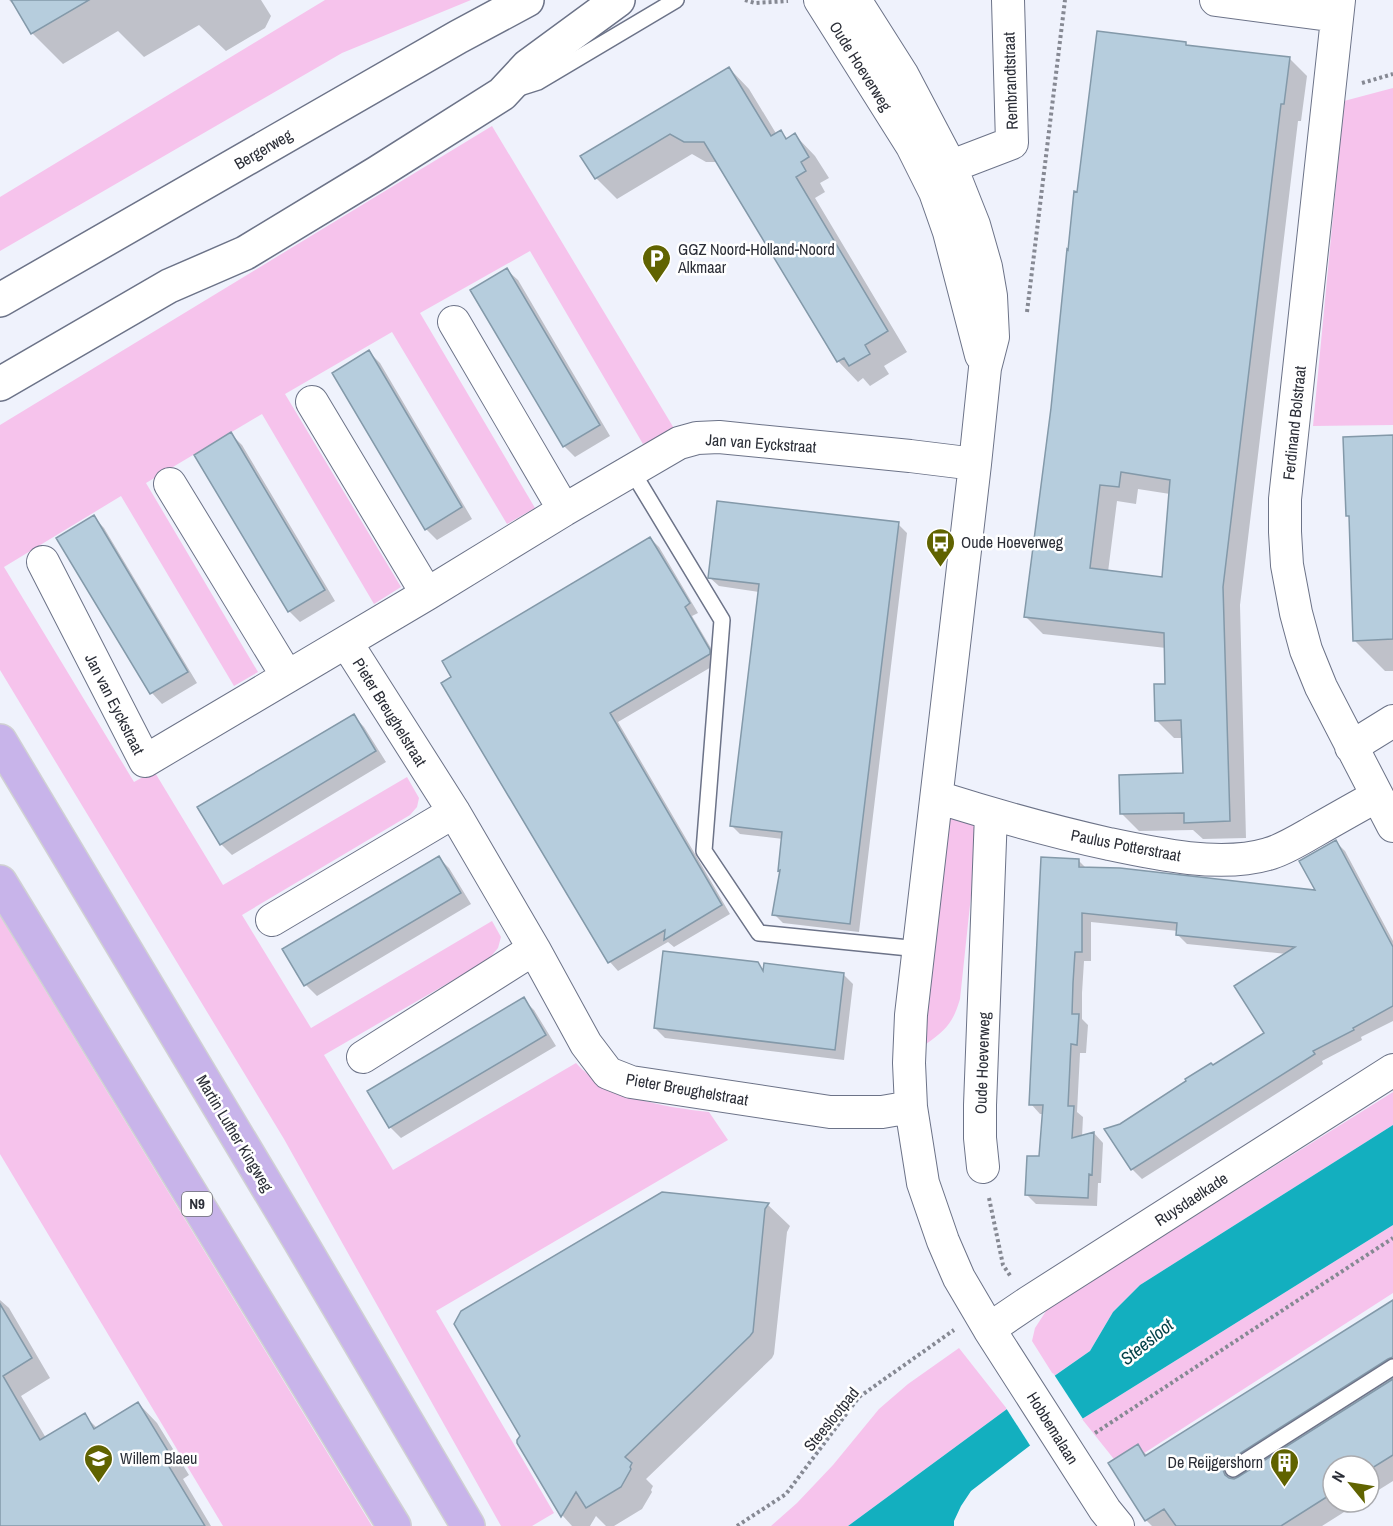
<svg xmlns="http://www.w3.org/2000/svg" width="1393" height="1526" font-family="'Archivo Narrow',sans-serif">
<rect width="100%" height="100%" fill="#eff2fc"/>
<path fill="#f6c3ec" d="M325,0h146l-129,53 -342,198v-54z
M1393,88v337l-80,1 31,-325z
M492,126l183,304 -32,14 -113,-193 -110,62 115,195 -28,16 -115,-192 -107,62 116,193 -27,17 -112,-190 -116,69 112,189 -24,14 -113,-190 -117,71 130,215 20,-11 69,114 184,-108 12,21 -2,9 -7,8 -168,100 69,113 181,-107 9,16 -3,11 -10,12 -164,95 69,115 183,-107c31,35 88,44 133,49l19,28 -292,171 118,202 -22,13h-31l-217,-387 -284,-469v-245z
M950,818l27,8v13l-17,160c-7,24 -14,31 -34,45l4,-93z
M0,916l372,610h-149l-223,-372z
M1393,1092v33l-253,160 -27,27 -23,39 -36,25 -22,-35 3,-13 13,-20z
M1393,1225v68l-272,175 -39,-49z
M959,1348l48,61 -159,117h-77l26,-23 36,-38 46,-56 29,-25z"/>
<path fill="#13afbf" d="M1393,1125v100l-311,194 -50,25 -61,47 -10,15 -7,15v5h-106l159,-117 83,-58 23,-39 27,-27z"/>
<path fill="#eff2fc" d="M1053,1373l30,46 -52,28 -25,-39z"/>
<path fill="#0003" fill-rule="evenodd" d="M9,0h252l10,16 -6,12 -39,23 -27,-26 -55,32 -26,-26 -55,33 -31,-31 -15,-25z
M1185,44l3,3 101,11 18,18 -6,45h-3l-58,484 6,233 -43,1 -10,-9 -54,1 -17,-17 62,-39 -1,-37h-9l-17,-17 10,-36 -1,-37 -123,-14 -17,-17 53,-423zM1138,489l32,5 -7,84 -55,-6 9,-71 19,3z
M729,68l20,21 28,46 4,-3 7,7 7,-4 20,21 14,22 -9,5 5,9 -10,6 92,154 -23,14 5,8 -19,12 -7,-8 -5,4 -20,-21 -120,-199h-12l-14,-8 -75,45 -21,-21 -13,-22z
M507,270l11,10 92,156 -35,21 -11,-11 -92,-155z
M369,352l11,11 92,156 -35,21 -11,-11z
M231,434l11,11 93,156 -35,21 -11,-11z
M1393,437v234h-8l-31,-31z
M94,517l10,11 93,155 -35,21 -10,-11z
M898,524l9,9 -48,399 -76,-9 -9,-9 7,-42 -1,-1 3,-32 -43,-5 -9,-9 28,-233 -40,-6 -10,-9z
M650,538l9,9 39,66 -6,3 26,44v3l-100,59 112,192 -56,33 -6,-5 -50,29 -8,-9 -167,-278z
M354,716l10,11 22,35 -154,93 -11,-11z
M1336,842l9,9 48,90v80l-32,16 1,3 -40,21 1,3 -181,115 -10,-10 -11,-43 145,-93 21,-79 -100,-10 -9,-9v-4l-87,-9v39h-7l-2,32v26l6,6 -2,28h-6l-3,59 6,5 -1,20 12,-4 9,10 -2,40h-3l-1,23 -61,-2 -10,-10 14,-36 4,-44h-4l-9,-10 48,-243 8,8 231,23z
M438,857l11,11 22,36 -154,92 -11,-11 -22,-35z
M757,964l8,7 78,3 10,10 -9,76 -179,-22 -10,-10z
M523,999l11,11 22,36 -155,92 -11,-11 -21,-36z
M662,1193l106,12 22,21 -3,6 -13,122 -2,4 -126,121 7,7 -2,4 1,2 -10,17 -28,17h-8l-10,-10 -6,10h-18l-9,-10 -44,-74z
M0,1300l9,8 41,70 -29,18 25,42 38,-23 14,14 40,-26 19,20 32,52 -6,4 28,47h-211z
M1393,1301v180l-24,15v-30h-36v36h27l-38,24h-170l-6,-6 -9,-74 11,10z"/>
<path fill="#b6cddd" stroke="#8399a9" stroke-width="1.5" fill-rule="evenodd" d="M11,0h78l-58,34z
M1097,31l89,11v3l104,12 -6,47h-3l-58,483 7,234 -46,2v-10l-64,1 -1,-39 64,-2 -2,-53 -26,1 -1,-37h11l-1,-51 -140,-16 27,-209 16,-159 1,1 6,-59 3,1zM1121,472l49,8 -8,97 -72,-9 10,-83 19,2z
M729,67l42,69 10,-6 5,9 9,-6 14,24 -8,5 5,9 -10,6 92,154 -23,14 5,9 -21,12 -5,-8 -7,4 -133,-220h-20l-14,-8 -75,45 -15,-23z
M507,268l93,157 -37,22 -93,-157z
M369,350l93,157 -37,23 -93,-157z
M231,432l94,158 -37,22 -94,-157z
M1393,435v204l-40,2 -4,-125h-3l-3,-79z
M717,501l182,21 -49,402 -78,-9 8,-45 -2,1 4,-39 -52,-6 29,-242 -51,-6z
M94,515l94,157 -38,22 -94,-156z
M650,537l40,66 -5,4 25,43v4l-100,59 112,192 -58,35 1,-10 -57,33 -167,-280 10,-6 -9,-16z
M354,714l22,37 -156,94 -23,-38z
M1336,840l57,107v59l-40,22 1,2 -41,21 2,3 -184,116 -27,-41 16,-5 66,-43 -1,-2 26,-16 2,2 51,-32 -30,-47 61,-39 -119,-12 1,-12 -95,-10v39h-7l-2,31 -1,31h7l-2,31 -6,-1 -3,62h6l-2,32 22,-6 -2,43 -3,-1 -1,24 -63,-3 2,-39h12l4,-51h-14l12,-248 38,2v8l41,1 195,22 -16,-29z
M439,856l22,37 -157,93 -22,-37z
M663,951l95,11 5,9 1,-8 80,10 -9,77 -181,-22z
M524,997l22,38 -157,93 -22,-37z
M662,1192l107,11 -4,6 -12,123 -3,4 -125,121 7,6 -2,4 1,2 -10,18 -35,21 -10,-16 -15,25 -44,-74v-3l3,-4 -66,-112 7,-13z
M1393,1300v57l-5,2 -160,102 -4,4 -1,5 2,5 4,3 5,1 4,-2 155,-98v76l-24,15v-4h-36v27l-52,33h-105l-12,-17 -19,12 -37,-58 30,-19 7,12z
M0,1304l32,54 -29,18 37,64 45,-27 9,16 44,-27 33,54 -6,4 40,66h-205z"/>
<g fill="none" stroke-linecap="round" stroke-linejoin="round">
<defs>
<path id="service" d="M516,89l22,-7 138,-82
M632,471l90,149 -18,231 55,82 160,16
M1233,1469l160,-102"/>
<path id="minor" d="M820,0l92,146 23,46 14,40 32,123
M855,0l47,74 49,93 23,58 12,42 5,29 2,41 -8,31 -10,96 -64,551 -2,48 2,44 12,76 20,58 16,37 30,51 116,181 13,16
M1216,0l121,16
M1339,0l-54,499v33l2,33 9,48 10,37 15,37 72,139
M931,174l81,-31 -4,-143
M454,322l110,188
M312,402l115,192
M170,484l117,192
M43,562l102,199 282,-167 137,-84 115,-67 18,-5 22,-1 191,19 65,8
M346,642l108,170 80,137 52,95 22,29 23,9 199,30h52l29,-5
M1351,747l42,-26
M937,797c57,18 114,34 172,47 47,10 112,24 159,10 15,-4 31,-14 45,-22 21,-12 42,-24 64,-36
M272,920l182,-108
M363,1057l171,-108
M983,1167l-3,-29v-33l11,-291
M989,1329l40,-27 364,-232"/>
<path id="secondary" d="M0,300l458,-263 69,-37
M0,384l169,-98 76,-33 132,-80 125,-79 26,-28 90,-66"/>
<path id="trunk" d="M0,741l300,500 168,285
M0,882l394,644"/>
</defs>
<use href="#service" stroke="#6c7388" stroke-width="18"/>
<use href="#minor" stroke="#6c7388" stroke-width="34"/>
<use href="#secondary" stroke="#6c7388" stroke-width="36"/>
<use href="#trunk" stroke="#d0d1d3" stroke-width="36"/>
<path stroke="#868993" stroke-width="4" stroke-dasharray="3 3" stroke-linecap="butt" d="M745,0l10,3 33,-2
M1362,83l31,-9
M1027,312l38,-312
M989,1198l14,67 8,12
M1095,1433l298,-195
M737,1526l49,-32 73,-97 95,-67"/>
<use href="#service" stroke="#fff" stroke-width="15"/>
<use href="#minor" stroke="#fff" stroke-width="32"/>
<use href="#secondary" stroke="#fff" stroke-width="33"/>
<use href="#trunk" stroke="#c8b4ea" stroke-width="33"/>
</g>
<defs>
<symbol id="parking-pin" viewBox="-11 -11 22 30"><path d="M0 17L-7.5 6A9.5 9.5 0 1 1 7.5 6Z" fill="#606300" stroke="#fff"/><path d="M-3.5-5.5H1a3.5 3.5 0 0 1 0 7H-1V5.5H-3.5ZM-1-3.4V-.6H.8a1.4 1.4 0 0 0 0-2.8Z" fill="#fff"/></symbol>
<symbol id="bus-pin" viewBox="-11 -11 22 30"><path d="M0 17L-7.5 6A9.5 9.5 0 1 1 7.5 6Z" fill="#606300" stroke="#fff"/><path d="M-5-6H5V4H4V6H2V4H-2V6H-4V4H-5ZM-3.5-4V0h7V-4ZM-3.5 1.2v1.5H-2V1.2ZM2 1.2v1.5H3.5V1.2Z" fill="#fff"/></symbol>
<symbol id="school-pin" viewBox="-11 -11 22 30"><path d="M0 17L-7.5 6A9.5 9.5 0 1 1 7.5 6Z" fill="#606300" stroke="#fff"/><path d="M0-5L7-2L0 1L-7-2ZM-4 1L0 2.5L4 1V4Q0 6-4 4Z" fill="#fff"/></symbol>
<symbol id="building-pin" viewBox="-11 -11 22 30"><path d="M0 17L-7.5 6A9.5 9.5 0 1 1 7.5 6Z" fill="#606300" stroke="#fff"/><path d="M-4-6H4V6H1V3H-1V6H-4ZM-2.5-4.3h1.7v1.8h-1.7ZM.8-4.3h1.7v1.8H.8ZM-2.5-1h1.7V.8h-1.7ZM.8-1h1.7V.8H.8Z" fill="#fff"/></symbol>
</defs>
<g fill-rule="evenodd">
<use href="#parking-pin" x="640" y="242" width="33" height="45"/>
<use href="#bus-pin" x="924" y="526" width="33" height="45"/>
<use href="#school-pin" x="82" y="1442" width="33" height="45"/>
<use href="#building-pin" x="1268" y="1446" width="33" height="45"/>
</g>
<g text-anchor="middle" stroke-width="5" stroke-linejoin="round" paint-order="stroke">
<rect fill="#fff" stroke="#6b6d73" stroke-width="1.5" x="182" y="1192" width="30" height="24" rx="4.5"/>
<g font-size="15" font-weight="bold" fill="#2b2e37">
<text x="197" y="1209">N9</text>
</g>
<g font-size="16" fill="#2b2e37" stroke="#fff">
<text transform="translate(861 66) rotate(58)" y="6">Oude Hoeverweg</text>
<text transform="translate(1010 81) rotate(-92)" y="6">Rembrandtstraat</text>
<text transform="translate(263 149) rotate(-30)" y="6">Bergerweg</text>
<text transform="translate(1294 423) rotate(-84)" y="6">Ferdinand Bolstraat</text>
<text transform="translate(761 443) rotate(4)" y="6">Jan van Eyckstraat</text>
<text transform="translate(115 704) rotate(63)" y="6">Jan van Eyckstraat</text>
<text transform="translate(390 712) rotate(58)" y="6">Pieter Breughelstraat</text>
<text transform="translate(1126 845) rotate(11)" y="6">Paulus Potterstraat</text>
<text transform="translate(982 1063) rotate(-88)" y="6">Oude Hoeverweg</text>
<text transform="translate(687 1089) rotate(10)" y="6">Pieter Breughelstraat</text>
<text transform="translate(235 1133) rotate(59)" y="6">Martin Luther Kingweg</text>
<text transform="translate(1191 1199) rotate(-33)" y="6">Ruysdaelkade</text>
<text transform="translate(831 1419) rotate(-51)" y="6">Steeslootpad</text>
<text transform="translate(1053 1428) rotate(58)" y="6">Hobbemalaan</text>
</g>
<g font-size="16" fill="#2b2e37" stroke="#fff" text-anchor="start">
<text x="678" y="255">GGZ Noord-Holland-Noord<tspan x="678" dy="18">Alkmaar</tspan></text>
<text x="961" y="548">Oude Hoeverweg</text>
<text x="120" y="1464">Willem Blaeu</text>
<text x="1263" y="1468" text-anchor="end">De Reijgershorn</text>
</g>
<g font-size="18" font-style="italic" fill="#003f46" stroke="#fff">
<text transform="translate(1147 1342) rotate(-39)" y="6">Steesloot</text>
</g>
</g>
<g transform="translate(1351 1484) rotate(300)"><circle r="28" fill="#ffffff" stroke="#aaabaf" stroke-width="1.5"/>
<path d="M0-4.5L10 22L0 15L-10 22Z" fill="#606300"/>
<text y="-9" font-size="16" font-weight="bold" text-anchor="middle" fill="#2b2e37">N</text>
</g>
</svg>
